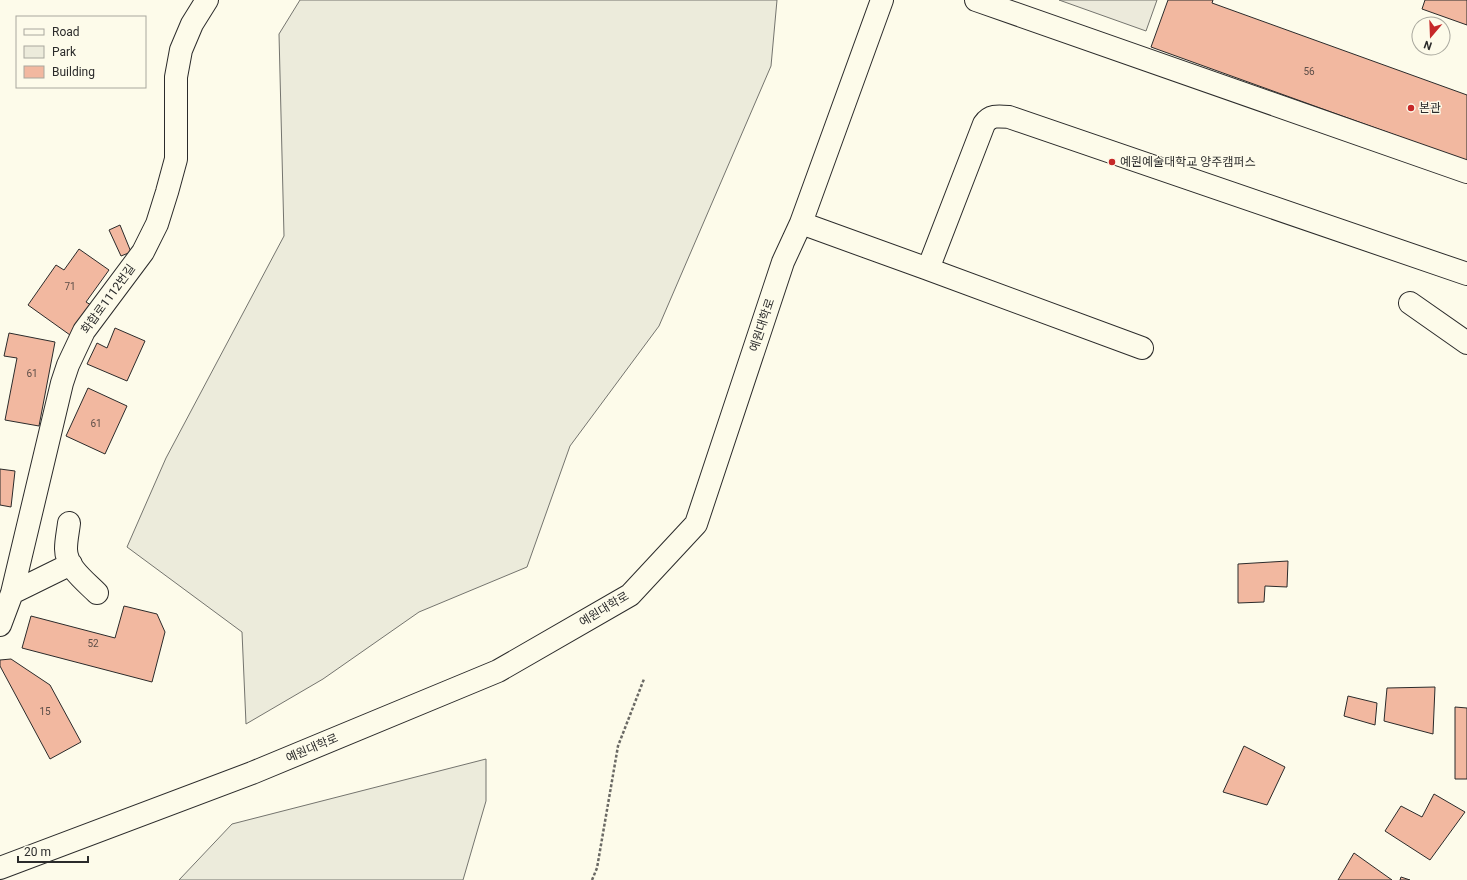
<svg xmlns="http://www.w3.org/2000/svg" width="1467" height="880" font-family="Roboto,'Noto Sans KR',sans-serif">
<rect width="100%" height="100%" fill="#fdfbea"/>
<path fill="#ecebdb" stroke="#74746e" d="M300,0h477l-6,66 -112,260 -89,120 -43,121 -108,45 -96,67 -77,45 -4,-92 -115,-85 39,-89 118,-222 -5,-202z
M486,759v42l-23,79h-284l53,-56z"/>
<path fill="#eceadb" stroke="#74746e" d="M1059,0h98l-11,31z"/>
<path fill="#f2b8a0" stroke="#2b2b2b" d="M1168,0h45l-1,3 255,92v66l-316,-114z
M1425,0h42v25l-45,-16z
M120,225l11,27 -10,4 -12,-26z
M79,249l30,21 -23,32 5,3 -21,30 -42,-30 28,-40 8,5z
M115,328l30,13 -18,40 -40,-17 10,-21 10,5z
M9,333l46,9 -16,84 -34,-6 12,-62 -13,-2z
M88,388l39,18 -22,48 -39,-18z
M0,469l15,2 -4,36 -11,-2z
M1288,561l-1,26 -22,-1 -1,16 -26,1v-39z
M124,606l33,8 8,18 -13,50 -130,-34 9,-32 84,22z
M11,659l39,26 31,57 -31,17 -50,-93v-6z
M1435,687l-2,47 -49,-13 3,-33z
M1348,696l29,7 -2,22 -31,-9z
M1455,707l12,1v71h-12z
M1244,746l41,21 -18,38 -44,-13z
M1434,794l31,18 -35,48 -45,-29 16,-25 21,11z
M1354,853l38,27h-54z
M1401,877l9,3h-10z"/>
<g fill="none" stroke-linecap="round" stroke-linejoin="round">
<defs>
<path id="minor" d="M976,0l491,172
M801,223l127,46 56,-145c6,-9 14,-8 25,-7l458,157
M928,269l214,79
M1410,303l57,40
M69,523c-1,9 -3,17 -3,26 0,18 19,32 31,44
M12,593l59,-29
M0,625l12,-32 50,-210 6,-18 16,-34 59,-79 14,-28 10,-32 9,-33v-82l5,-27 11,-26 15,-24
M0,868l252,-95 246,-102 132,-76 66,-71 87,-262 18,-39 81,-223"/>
</defs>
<use href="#minor" stroke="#2b2b2b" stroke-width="24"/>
<path stroke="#6a6964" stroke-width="2.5" stroke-dasharray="3 2" stroke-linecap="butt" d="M592,880l5,-12 21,-122 26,-67"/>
<use href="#minor" stroke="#fdfbea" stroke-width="22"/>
</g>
<g fill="#c62828" stroke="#fdfbea" stroke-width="1.5">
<circle cx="1411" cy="108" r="4"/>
<circle cx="1112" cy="162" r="4"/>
</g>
<g text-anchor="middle" stroke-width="3" stroke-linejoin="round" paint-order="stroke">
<g font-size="10" fill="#5d4e48">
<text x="1309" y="75">56</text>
<text x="70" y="290">71</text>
<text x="32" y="377">61</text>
<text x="96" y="427">61</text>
<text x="93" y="647">52</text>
<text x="45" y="715">15</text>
</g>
<g font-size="12" fill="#2b2b2b" stroke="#fdfbea" text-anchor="start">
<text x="1419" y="112">본관</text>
<text x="1120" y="166">예원예술대학교 양주캠퍼스</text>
</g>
<g font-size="12" fill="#2b2b2b" stroke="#fdfbea">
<text transform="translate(108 299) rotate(-54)" y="4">화합로1112번길</text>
<text transform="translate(762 325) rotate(-72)" y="4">예원대학로</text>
<text transform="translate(604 609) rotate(-31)" y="4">예원대학로</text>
<text transform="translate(312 748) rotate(-23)" y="4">예원대학로</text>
</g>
</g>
<rect x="16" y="16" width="130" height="72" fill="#fdfbea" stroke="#a9a89e"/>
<rect x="24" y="29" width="20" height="6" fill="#fdfbea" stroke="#a9a89e"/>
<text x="52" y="36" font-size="12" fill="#2b2b2b">Road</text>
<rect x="24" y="46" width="20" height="12" fill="#ecebdb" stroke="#a9a89e"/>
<text x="52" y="56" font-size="12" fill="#2b2b2b">Park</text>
<rect x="24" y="66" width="20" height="12" fill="#f2b8a0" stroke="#a9a89e"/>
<text x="52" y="76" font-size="12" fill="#2b2b2b">Building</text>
<g transform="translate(1431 36) rotate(199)"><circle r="19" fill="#fdfbea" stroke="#a9a89e"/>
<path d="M0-3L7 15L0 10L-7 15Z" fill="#c62828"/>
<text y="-6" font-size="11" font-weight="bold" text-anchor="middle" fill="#2b2b2b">N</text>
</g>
<path d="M18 856v6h70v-6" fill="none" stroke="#2b2b2b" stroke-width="2"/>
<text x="24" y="856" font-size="12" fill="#2b2b2b" stroke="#fdfbea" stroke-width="3" paint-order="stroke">20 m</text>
</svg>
